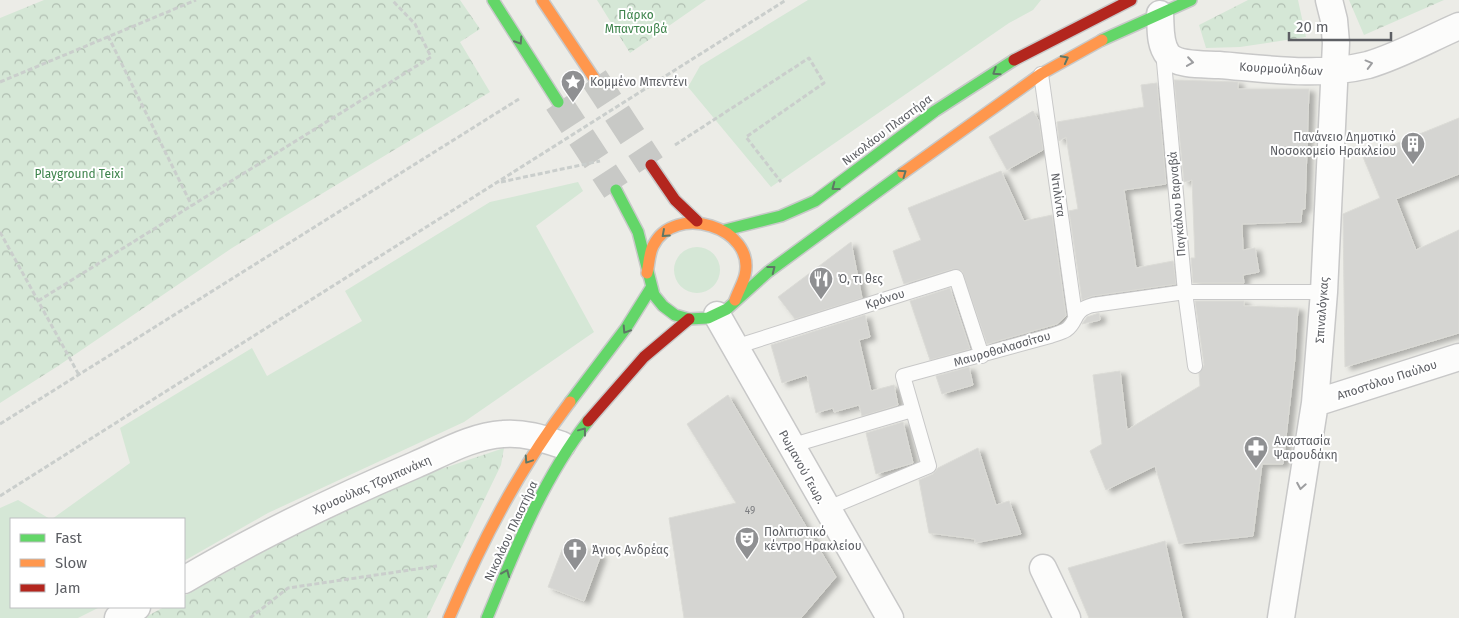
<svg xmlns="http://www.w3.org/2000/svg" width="1459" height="618" font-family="'Fira Sans',sans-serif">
<defs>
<pattern id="park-crowns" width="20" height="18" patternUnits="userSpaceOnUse" patternTransform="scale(1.25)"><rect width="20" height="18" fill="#d5e7d6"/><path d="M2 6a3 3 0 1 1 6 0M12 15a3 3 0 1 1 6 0" fill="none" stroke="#b0beb1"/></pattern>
<filter id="shadow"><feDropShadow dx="5.5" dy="3" stdDeviation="2.5" flood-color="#0004"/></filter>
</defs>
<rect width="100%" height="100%" fill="#ecece7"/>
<path fill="#d5e7d6" d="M808,0h233l-8,10 -24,13 -238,164 -83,-100 12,-21z
M578,182l5,9 -47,35 58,106 -130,90 -196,91 -84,48v-42h-132l78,-56 -10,-35 132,-80 15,28 95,-55 -17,-30 145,-89z
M674 270a23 23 0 1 1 46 0a23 23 0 1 1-46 0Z
M18,500l32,19h-39v88h89l-22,11h-78v-110z"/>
<path fill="url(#park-crowns)" d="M44,0h416l20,29 -20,13 30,50 -258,156 -174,118 -58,37v-385z
M597,0h109l-76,53z
M1248,0h50l8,37 -66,10 -34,1 -7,-23z
M1349,0h95l-80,35z
M504,448l-3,17 -74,153h-283l20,-11h20v-11l108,-60 86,-40 51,-23z"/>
<path fill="#d5d5d2" stroke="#dbdbd6" filter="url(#shadow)" d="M1174,80l64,2v7h71l-4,120h-3l-1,13 -59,2 1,26 12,-2 4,24 -16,3 1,8h-51l-2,-25h4l-3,-78 -8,2z
M1157,83l9,101 -42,6 12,78 37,-7 3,23 -84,12 -10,4 -13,-89 9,-2 -12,-72 -7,4 -2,-19 87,-15 -3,-22z
M1033,111l6,10 4,29 -36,20 -18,-33z
M1459,118v56l-63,25 20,51 43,-20v103l-114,34 -2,-153 37,-16 -17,-41z
M1001,171l23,50 28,-6 14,101 -9,8 -70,20 -25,-73 -9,-2 -49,15 -11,-33 28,-11 -13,-32z
M851,242l11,56 -67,21 -17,-22z
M950,288l20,61 -40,11 -20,-59z
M1195,301h49v5l54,2 -3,50 -12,106h-21l-9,72 -74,8 -24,-78 -49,24 -16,-39 12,-7 -9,-69 27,-4 7,59 73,-44 -1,-13 5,-8z
M1099,313l1,7 -18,4 5,-7z
M865,315l5,22 -11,3 12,51 23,-6 4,20 -36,11 -3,-11 -25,7 -1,-4 -17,5 -9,-38 -25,8 -11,-38z
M969,367l4,18 -31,9 -6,-18z
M728,395l108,182 -35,41h-117l-15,-100 67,-15 -49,-79z
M903,422l10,41 -37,11 -10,-41z
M978,448l18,57 13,-4 12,33 -46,9v-4l-46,-6 -10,-53 14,-6 5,-6z
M1165,541l17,77h-93l-21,-50z
M565,542l36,13 -17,46 -36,-14z"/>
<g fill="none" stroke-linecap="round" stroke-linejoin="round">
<path stroke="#c8c9c6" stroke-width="28" stroke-dasharray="28 14" stroke-linecap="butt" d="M594,78l57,87
M558,102l58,88"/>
<defs>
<path id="lane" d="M1163,51l22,241 10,74
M1041,74l34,241
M735,347l221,-70 26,79
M790,446l122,-36
M826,509l103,-43 -26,-90 147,-40c5,-2 11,-3 16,-6 12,-8 6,-20 27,-25l92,-13h139"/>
<path id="street" d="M1160,14c1,13 -1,30 8,41 10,11 37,9 51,10 49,4 100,12 149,0 31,-9 61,-26 91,-39
M717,315l173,303
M1315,403l144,-46
M1043,568l24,50
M184,580c74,-44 151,-81 231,-115 28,-12 57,-29 88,-31 21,-2 41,5 59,11
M118,618l19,-11
M1281,618l34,-215 9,-111 12,-249 -2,-23 -5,-20"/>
<path id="fast" d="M493,0l65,102
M1102,40l89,-40
M616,190l22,42 16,63 9,11 12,9 14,4 19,-1 19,-9 41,-37 135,-99
M725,230l56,-14 34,-15 120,-90 79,-51
M570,402l56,-74 25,-40
M487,618c28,-68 55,-138 101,-197"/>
<path id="slow" d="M542,0l52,78
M903,173l138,-99 61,-34
M647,273c2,-8 2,-19 6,-27 21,-44 103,-19 92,29 -2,8 -7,17 -10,25
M449,618c33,-77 70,-149 121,-216"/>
<path id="jam" d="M1014,60l117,-60
M651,165l24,35 22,21
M588,421l56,-64 45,-38"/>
</defs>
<use href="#lane" stroke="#c8c8c8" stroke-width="16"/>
<use href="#street" stroke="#c8c8c8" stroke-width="29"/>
<use href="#fast" stroke="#c8c9c9" stroke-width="14"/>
<use href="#slow" stroke="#c8c9c9" stroke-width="14"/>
<use href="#jam" stroke="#c8c9c9" stroke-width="14"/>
<path stroke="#cacecc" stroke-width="3" stroke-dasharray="5 2.5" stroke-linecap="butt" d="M108,36l84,170
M0,82l196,-82
M675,145l134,-87 15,25 -78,54 35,45
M501,182l99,-21
M0,232l79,143
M38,301l393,-244 -16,-33 -23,-24
M0,424l519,-325
M0,496l786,-496
M250,618l38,-30 149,-22"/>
<use href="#lane" stroke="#fcfcfb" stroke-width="14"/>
<use href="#street" stroke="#fcfcfb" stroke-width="26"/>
<use href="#fast" stroke="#63d668" stroke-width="11"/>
<use href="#slow" stroke="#ff974d" stroke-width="11"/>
<use href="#jam" stroke="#b3261e" stroke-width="11"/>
</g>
<defs><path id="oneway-chevron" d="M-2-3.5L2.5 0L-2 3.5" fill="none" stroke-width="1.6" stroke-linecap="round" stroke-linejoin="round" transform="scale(1.25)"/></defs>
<g stroke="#5e7765">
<use href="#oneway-chevron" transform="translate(519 41) rotate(57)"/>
<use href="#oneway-chevron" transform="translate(1065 59) rotate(-28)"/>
<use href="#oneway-chevron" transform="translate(996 72) rotate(147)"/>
<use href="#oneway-chevron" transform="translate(903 173) rotate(-35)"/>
<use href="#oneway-chevron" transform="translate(835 187) rotate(143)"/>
<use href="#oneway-chevron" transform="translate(665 234) rotate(138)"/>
<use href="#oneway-chevron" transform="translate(772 269) rotate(-38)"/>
<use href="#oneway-chevron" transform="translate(626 330) rotate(123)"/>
<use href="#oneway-chevron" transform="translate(583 431) rotate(-53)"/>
<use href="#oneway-chevron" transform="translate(528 460) rotate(124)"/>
<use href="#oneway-chevron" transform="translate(506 573) rotate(-67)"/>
</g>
<g stroke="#9d9ea0">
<use href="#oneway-chevron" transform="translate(1190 62) rotate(8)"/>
<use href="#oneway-chevron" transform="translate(1369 64) rotate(-15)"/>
<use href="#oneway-chevron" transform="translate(1301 486) rotate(100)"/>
</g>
<defs>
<symbol id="sight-pin" viewBox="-11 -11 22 30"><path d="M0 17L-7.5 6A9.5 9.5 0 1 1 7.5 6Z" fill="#8f9092" stroke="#fff"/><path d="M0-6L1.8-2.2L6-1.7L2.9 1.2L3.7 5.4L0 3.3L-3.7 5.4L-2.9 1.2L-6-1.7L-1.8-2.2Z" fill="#fff"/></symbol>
<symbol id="building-pin" viewBox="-11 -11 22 30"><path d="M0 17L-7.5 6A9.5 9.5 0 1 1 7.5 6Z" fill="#8f9092" stroke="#fff"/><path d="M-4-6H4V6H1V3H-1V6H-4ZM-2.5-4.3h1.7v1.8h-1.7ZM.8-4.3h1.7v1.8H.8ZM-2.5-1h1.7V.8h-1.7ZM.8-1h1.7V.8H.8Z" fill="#fff"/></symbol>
<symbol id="restaurant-pin" viewBox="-11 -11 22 30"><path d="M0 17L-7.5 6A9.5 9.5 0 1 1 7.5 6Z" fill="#8f9092" stroke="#fff"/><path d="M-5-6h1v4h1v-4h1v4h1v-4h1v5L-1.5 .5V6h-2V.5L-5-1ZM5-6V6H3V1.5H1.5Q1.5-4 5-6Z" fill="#fff"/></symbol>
<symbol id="pharmacy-pin" viewBox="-11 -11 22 30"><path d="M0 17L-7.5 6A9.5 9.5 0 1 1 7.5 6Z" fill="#8f9092" stroke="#fff"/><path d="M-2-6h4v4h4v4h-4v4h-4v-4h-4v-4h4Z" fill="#fff"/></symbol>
<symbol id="theatre-pin" viewBox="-11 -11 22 30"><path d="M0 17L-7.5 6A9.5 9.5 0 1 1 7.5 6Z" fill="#8f9092" stroke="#fff"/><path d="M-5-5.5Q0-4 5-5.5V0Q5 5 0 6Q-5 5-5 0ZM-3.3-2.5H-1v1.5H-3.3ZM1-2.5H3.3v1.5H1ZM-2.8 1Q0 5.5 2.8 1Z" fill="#fff"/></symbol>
<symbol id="church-pin" viewBox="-11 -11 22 30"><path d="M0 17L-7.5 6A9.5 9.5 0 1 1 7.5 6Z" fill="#8f9092" stroke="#fff"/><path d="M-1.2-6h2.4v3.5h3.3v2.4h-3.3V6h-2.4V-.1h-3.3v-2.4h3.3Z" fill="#fff"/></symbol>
</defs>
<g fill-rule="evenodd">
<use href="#sight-pin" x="559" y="68" width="28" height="38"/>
<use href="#building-pin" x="1399" y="130" width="28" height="38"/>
<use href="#restaurant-pin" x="807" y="265" width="28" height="38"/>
<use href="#pharmacy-pin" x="1242" y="434" width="28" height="38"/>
<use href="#theatre-pin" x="733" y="525" width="28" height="38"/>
<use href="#church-pin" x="561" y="536" width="28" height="38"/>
</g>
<g text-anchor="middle" stroke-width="4" stroke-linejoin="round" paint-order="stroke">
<g font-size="10" fill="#7c7d80">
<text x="750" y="514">49</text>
</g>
<g font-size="12" fill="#3d834b" stroke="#fff">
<text x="636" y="19">Πάρκο<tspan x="636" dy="14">Μπαντουβά</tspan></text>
<text x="79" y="178">Playground Teixi</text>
</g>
<g font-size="12" fill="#5d5f64" stroke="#fff">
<text transform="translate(1281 69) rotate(3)" y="4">Κουρμούληδων</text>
<text transform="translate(887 130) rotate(-37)" y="4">Νικολάου Πλαστήρα</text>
<text transform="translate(1058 195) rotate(82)" y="4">Ντιλίντα</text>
<text transform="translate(1177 204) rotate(-95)" y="4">Παγκάλου Βαρναβά</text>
<text transform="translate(885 299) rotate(-18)" y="4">Κρόνου</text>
<text transform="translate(1322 310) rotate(-86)" y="4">Σπιναλόγκας</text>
<text transform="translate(1002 349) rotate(-16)" y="4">Μαυροθαλασσίτου</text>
<text transform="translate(1387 380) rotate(-18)" y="4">Αποστόλου Παύλου</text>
<text transform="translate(802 467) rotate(61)" y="4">Ρωμανού Γεωρ.</text>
<text transform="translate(372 485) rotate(-24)" y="4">Χρυσούλας Τζομπανάκη</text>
<text transform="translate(511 531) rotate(-65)" y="4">Νικολάου Πλαστήρα</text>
</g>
<g font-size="12" fill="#5d5f64" stroke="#fff" text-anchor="start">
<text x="590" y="86">Κομμένο Μπεντένι</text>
<text x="1396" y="141" text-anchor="end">Πανάνειο Δημοτικό<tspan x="1396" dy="14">Νοσοκομείο Ηρακλείου</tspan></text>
<text x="838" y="283">Ό, τι θες</text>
<text x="1274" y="445">Αναστασία<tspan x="1274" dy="14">Ψαρουδάκη</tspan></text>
<text x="764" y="536">Πολιτιστικό<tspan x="764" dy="14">κέντρο Ηρακλείου</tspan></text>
<text x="592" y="554">Άγιος Ανδρέας</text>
</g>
</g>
<rect x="10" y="518" width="175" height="90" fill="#ffffff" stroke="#bebfc1"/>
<rect x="20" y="534" width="25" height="8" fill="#63d668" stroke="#bebfc1"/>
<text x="55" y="543" font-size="15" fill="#5d5f64">Fast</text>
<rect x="20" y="559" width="25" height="8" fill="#ff974d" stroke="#bebfc1"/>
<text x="55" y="568" font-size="15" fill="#5d5f64">Slow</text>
<rect x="20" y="584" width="25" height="8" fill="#b3261e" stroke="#bebfc1"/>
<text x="55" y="593" font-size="15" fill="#5d5f64">Jam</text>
<path d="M1289 32v8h102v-8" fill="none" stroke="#5d5f64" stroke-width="2.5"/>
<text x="1296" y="32" font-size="15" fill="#5d5f64" stroke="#ffffff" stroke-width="4" paint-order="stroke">20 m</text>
</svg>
